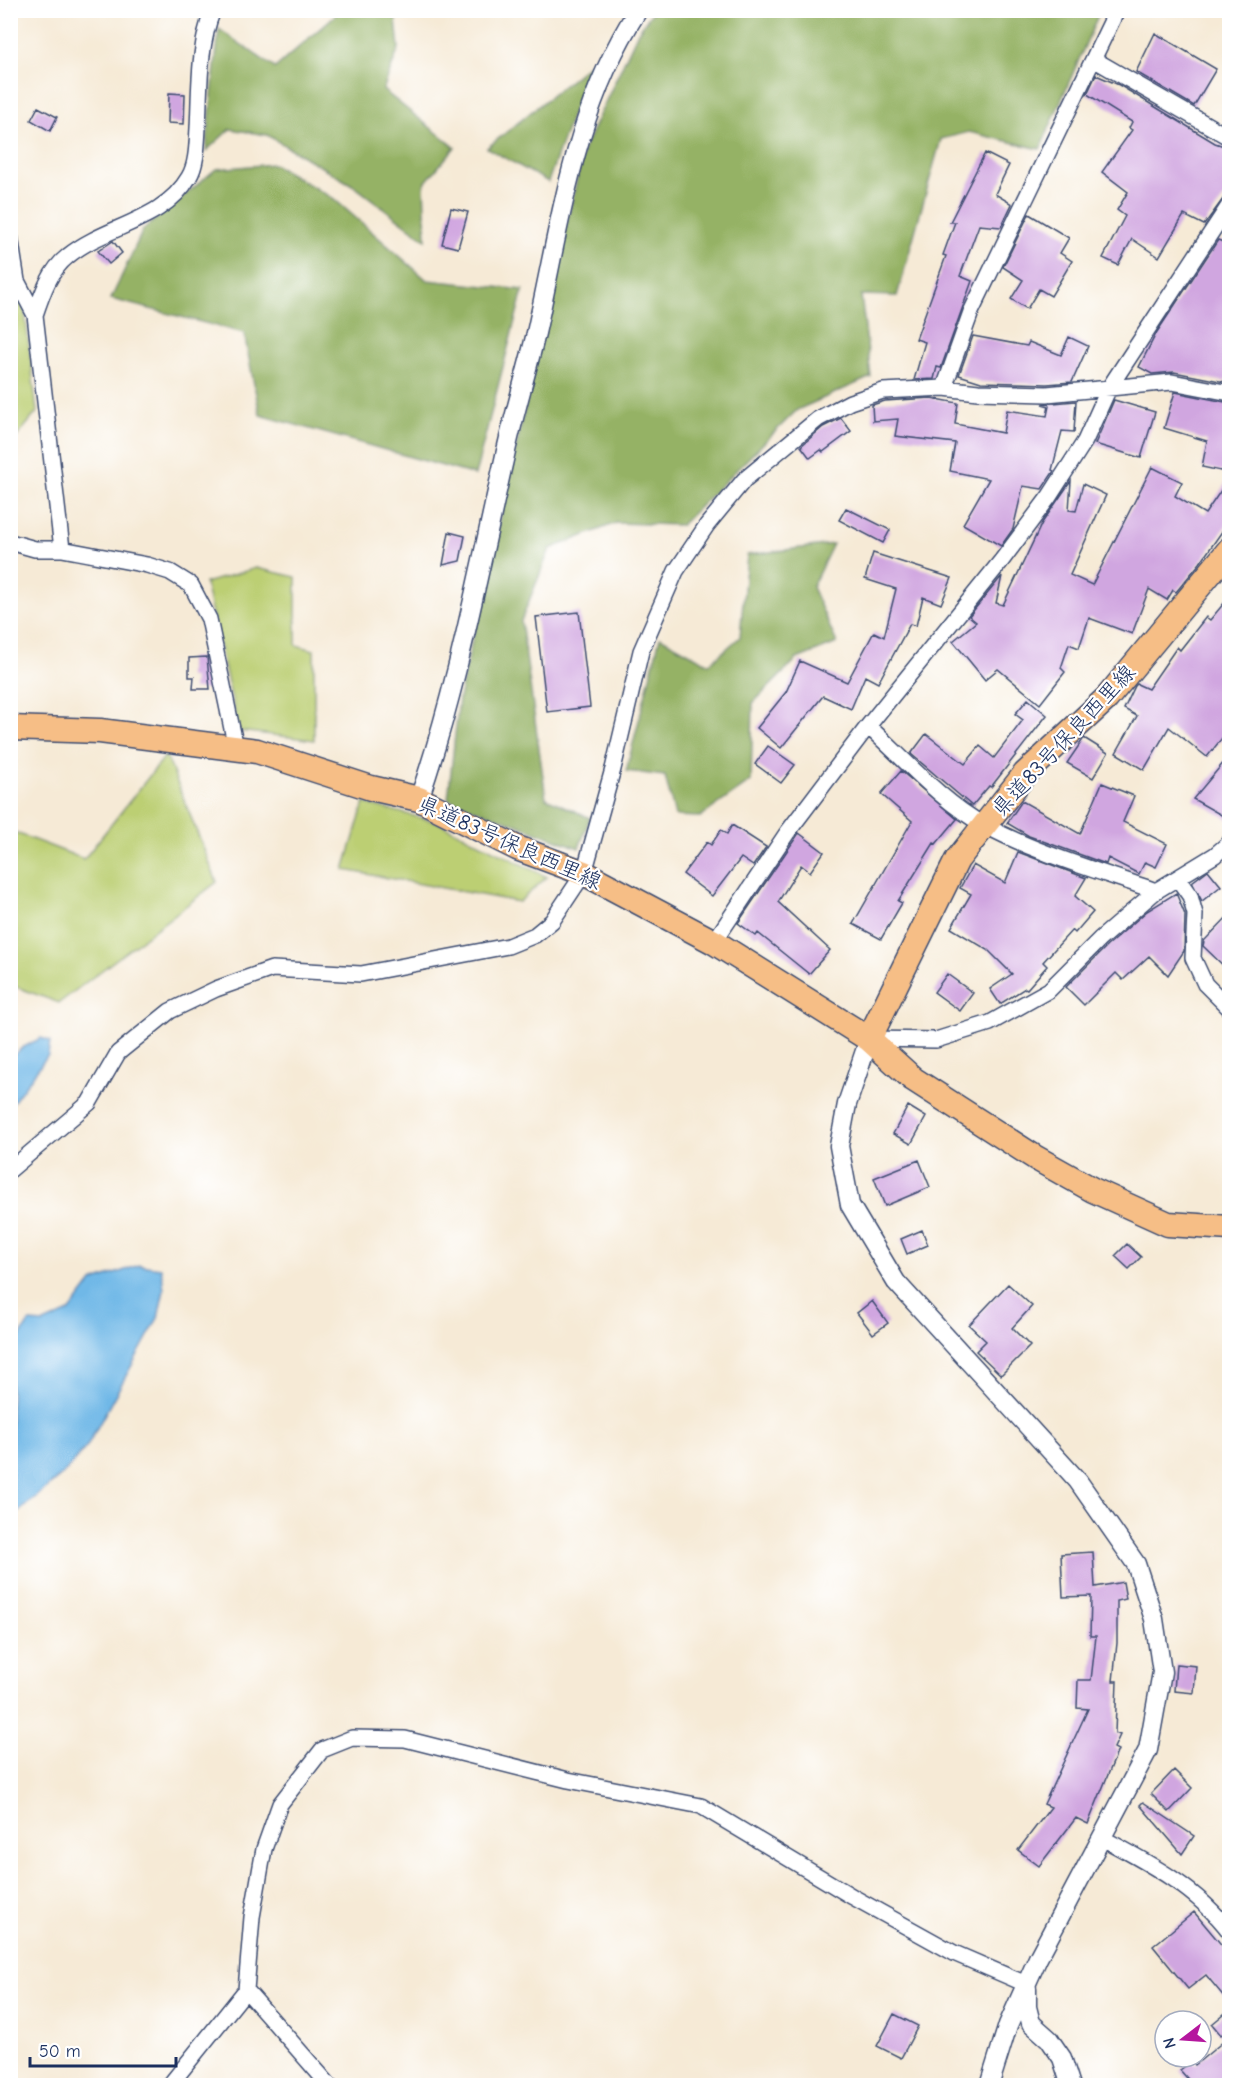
<svg xmlns="http://www.w3.org/2000/svg" width="1240" height="2096" font-family="'Comic Neue','Klee One',sans-serif">
<rect width="100%" height="100%" fill="#fff"/>
<filter id="ink" filterUnits="userSpaceOnUse"><feTurbulence type="fractalNoise" baseFrequency=".0167" numOctaves="2"/><feDisplacementMap in="SourceGraphic" scale="12" xChannelSelector="R" yChannelSelector="G"/><feConvolveMatrix kernelMatrix="1 2 1 2 8 2 1 2 1" color-interpolation-filters="sRGB"/></filter>
<filter id="wash" filterUnits="userSpaceOnUse"><feTurbulence type="fractalNoise" baseFrequency=".008" numOctaves="4" result="noise"/><feDisplacementMap in="SourceGraphic" scale="24" xChannelSelector="R" yChannelSelector="G"/><feGaussianBlur stdDeviation="1.35" result="paint"/><feColorMatrix in="noise" values="0 0 0 0 0 0 0 0 0 0 0 0 0 0 0 0 0 1.4 0 .05"/><feComposite in="paint" operator="in"/></filter>
<g filter="url(#wash)">
<rect width="100%" height="100%" fill="#f6ead6"/>
<path fill="#bccf73" stroke="#6c7f68" stroke-width="1.5" d="M10,277l15,36 12,99 -26,32z
M256,568l40,9v68l18,5v90l-75,-9 -34,-148z
M166,755l51,127 -158,121 -48,-18v-154l73,28z
M364,803l73,19 110,55 -28,25 -175,-32z"/>
<path fill="#95b265" stroke="#587062" stroke-width="1.5" d="M341,10l54,1 4,37 -16,42 72,57 -31,37 2,56 -72,-54 -87,-51 -37,-6 -24,22 13,-122 56,39z
M653,11h447l-60,138 -71,-17 -28,7 -44,157 -36,-1 10,82 -74,33 -116,115 -65,-2 -66,26 -29,72 25,177 44,20 -11,30 -131,-49 11,-101 125,-550 54,-116z
M590,64l-42,118 -61,-34z
M273,164l60,34 94,82 96,10 -48,185 -215,-60 -16,-82 -133,-34 32,-69 73,-61z
M833,544l-21,43 25,56 -40,16 -44,44 -2,78 -51,36 -25,-1 -10,-40 -39,-5 34,-134 49,27 31,-27 7,-82z"/>
<path fill="#6fb8e7" stroke="#4574a2" stroke-width="1.5" d="M41,1038l9,3 -2,14 -37,50v-48l11,-9z
M139,1265l22,3 3,22 -6,28 -71,128 -24,28 -52,44v-176l6,-1 12,-19 15,1 25,-11 23,-30z"/>
<g id="blocks">
<path fill="#d0a6e0" d="M1155,33l61,36 -22,37 -58,-34z
M1096,75l23,10 96,58 15,5v40l-4,7 -22,30 -20,-10 -25,42 -27,-18 -14,26 -15,-7 22,-42 -8,-6 11,-18 -26,-20 30,-42 -3,-2 3,-6 -45,-28z
M169,93l16,1 -1,30 -16,-1z
M38,107l19,10 -7,14 -19,-11z
M985,153l24,12 -14,29 17,10 -11,23 -22,-2 -19,51 12,5 -31,87 -4,-1 -3,12 -20,1 11,-38 -9,-3 30,-83 -3,-1 12,-33h-5z
M451,208l17,4 -10,36 -16,-4z
M1029,214l40,24 -9,15 12,8 -21,35 -12,-7 -12,20 -16,-10 12,-19 -20,-13z
M1218,240l12,5v127l-5,10 -51,-10 -22,2 -13,-7 18,-35z
M113,241l9,12 -13,11 -11,-13z
M973,336l54,10 2,-4 32,13 8,-18 19,9 -16,36 -25,2 -66,-2 -22,-7z
M1175,392l55,11v70l-28,-6 5,-26 -43,-13z
M931,398l27,5 -3,21 48,9 4,-23 40,6 2,-10 -7,-2 34,-3 -2,31 -12,-1 -10,39 2,1 -12,18 -19,-3 -10,43 -12,17 -38,-22 26,-45 -39,-8 5,-28 -60,-7 3,-17 -25,2 -1,-16 13,-4z
M1114,400l41,12 -14,46 -46,-14z
M841,418l10,13 -28,21 -2,-2 -11,8 -9,-12 22,-19z
M1152,467l30,15 -7,14 30,18 25,-37v43l-30,43 -24,29 -3,-2 -6,10 -18,-11 -17,45 -43,-16 -10,30 -10,-4 -8,24 4,4 -25,32 -42,-35 -13,11 -32,-39 23,-19 -7,-6 33,-40 -6,27 7,2 39,-82 29,-42 -2,29 7,1 7,-27 23,11 -36,80 22,10z
M846,508l44,22 -7,13 -44,-23z
M449,532l16,4 -5,25 -17,4z
M873,553l79,25 -11,26 -18,-7 -7,29 -6,-2 -32,59 -13,-7 -14,33 -28,-13 -42,52 -24,-20 29,-36 14,-31 47,21 27,-50 10,5 12,-48 -31,-10z
M1230,596v132l-23,29 -38,-30 -25,43 -28,-17 21,-37 -13,-7 11,-23 2,-2 11,5 29,-42 3,3 26,-33 4,3z
M579,612l11,95 -43,5 -11,-95z
M207,657l3,32h-17l1,-12h-5v-19z
M1028,699l19,16 -56,72 -2,-1 -17,20 -61,-52 15,-20 39,30 15,-18 14,12 29,-38 -8,-6z
M1084,738l24,15 -15,25 -26,-15z
M768,746l27,19 -14,18 -26,-19z
M1230,755v65l-37,-21z
M901,771l56,48 -21,25 -2,-1 -36,58 4,2 -21,36 -28,-15 59,-103 -31,-27z
M1102,783l32,13 -11,26 44,22 -11,23 -11,-5 -6,12 -31,-16 -2,6 -77,-28 -22,-13 15,-22 58,33z
M732,825l34,22 -13,19 -12,-8 -29,38 -29,-22 24,-32 4,3 10,-15 6,4z
M799,833l25,19 -14,20 -9,-7 -23,37 52,48 -21,24 -51,-41 -2,3 -18,-13z
M1018,852l68,26 -11,18 18,16 -18,21 -3,-3 -29,32 4,4 -20,23 -2,-1 -25,16 -10,-15 22,-15 -24,-24 -37,-22 20,-34 -11,-6 13,-23 32,18z
M1208,870l13,16 -19,15 -10,-19z
M1176,893l9,22 -1,36 -16,24 -19,-19 -26,24 -7,-7 -32,32 -18,-18 41,-41 40,-35z
M1230,914v58l-27,-26 1,-5z
M947,974l26,19 -13,18 -26,-19z
M908,1106l18,11 -15,27 -18,-10z
M919,1160l11,27 -45,19 -11,-28z
M922,1230l6,15 -21,9 -6,-15z
M1127,1244l14,13 -12,12 -14,-13z
M1008,1284l24,22 -20,22 18,18 -29,29 -25,-24 10,-10 -17,-16z
M872,1301l16,22 -15,11 -16,-21z
M1093,1552l2,35 28,-5 3,17 -9,2v42l-4,38h4l-2,52 5,2 -6,13 4,2 -30,74 -12,-6 -37,48 -21,-16 33,-43 -7,-3 44,-95 -11,-1 1,-28h13l5,-44h-6l1,-40 -28,1 -2,-43z
M1176,1664l20,2 -2,27 -20,-2z
M1174,1770l18,18 -23,24 -18,-18z
M1143,1802l51,34 -12,18 -42,-49z
M1194,1912l36,43v49l-24,-29 -18,14 -35,-43z
M1230,2009v19l-9,7 -9,-11z
M894,2014l24,12 -17,32 -24,-12z
M1230,2036v49h-37l-13,-15 12,-9 3,4z"/>
</g>
</g>
<g filter="url(#ink)">
<use href="#blocks" fill-opacity="0" stroke="#3c4b70" stroke-width="1.5"/>
<g fill="none" stroke-linecap="round" stroke-linejoin="round">
<defs>
<path id="minor" d="M1095,60l135,78
M10,236l7,45 18,34 27,234
M35,315c7,-21 15,-45 33,-59 38,-31 95,-34 121,-79 8,-13 8,-34 9,-49 2,-37 0,-82 15,-118
M944,388l27,-76 146,-302
M10,542l25,7h27l85,16 23,7 21,13 18,34 27,129
M868,726c35,32 75,77 116,99 54,29 115,46 172,66
M1178,879l12,17 5,18 -2,44 12,26 25,25
M714,942l73,-109 81,-107 134,-166 47,-63 36,-56 24,-53 121,-184
M869,1039l67,1 54,-17 59,-33 51,-51 56,-48 59,-36 15,-13
M10,1170l79,-67 29,-50 52,-42 46,-22 56,-20 89,5 147,-28 27,-11 17,-14 32,-48 29,-104 28,-118 35,-80 31,-46 37,-45 74,-61 32,-17 33,-11 61,-3 34,4 69,2 125,-12 58,11
M1102,1838c47,25 95,50 128,94
M246,1990l84,96
M169,2086l77,-96 6,-73 12,-68 16,-45 42,-54 30,-12 53,1 163,41 133,26 152,91 101,56 72,31"/>
<path id="tertiary" d="M419,799c38,-110 59,-225 85,-339 9,-43 22,-85 32,-127 25,-112 38,-224 102,-323
M869,1039l-22,65 -8,42 11,59 46,77 182,199 58,83 18,55 8,53 -14,78 -110,208 -30,67 -19,61
M1027,1988v19l4,16 18,16 13,19 9,28"/>
<path id="primary" d="M10,728l90,3 157,20 114,37 48,11 98,49 67,25 130,69 155,97 44,40 123,79 57,32 75,34 62,4
M869,1039l88,-179 68,-86 82,-76 123,-149"/>
</defs>
<use href="#minor" stroke="#3c4b70" stroke-width="18"/>
<use href="#tertiary" stroke="#3c4b70" stroke-width="21"/>
<use href="#primary" stroke="#3c4b70" stroke-width="27"/>
<use href="#minor" stroke="#fff" stroke-width="15"/>
<use href="#tertiary" stroke="#fff" stroke-width="18"/>
<use href="#primary" stroke="#f6be86" stroke-width="24"/>
</g>
</g>
<g text-anchor="middle" stroke-width="4.5" stroke-linejoin="round" paint-order="stroke">
<g font-size="22" fill="#1b2f5e" stroke="#fff">
<text transform="translate(1063 740) rotate(-47)" y="8">県道83号保良西里線</text>
<text transform="translate(510 842) rotate(24)" y="8">県道83号保良西里線</text>
</g>
</g>
<rect width="1240" height="2096" fill="none" stroke="#fff" stroke-width="36"/>
<g transform="translate(1183 2039) rotate(253)"><circle r="28" fill="#ffffff" stroke="#a4acbf" stroke-width="1.5"/>
<path d="M0-4.5L10 22L0 15L-10 22Z" fill="#b5179e"/>
<text y="-9" font-size="16" font-weight="bold" text-anchor="middle" fill="#1b2f5e">N</text>
</g>
<path d="M30 2057v9h146v-9" fill="none" stroke="#1b2f5e" stroke-width="3"/>
<text x="39" y="2057" font-size="18" fill="#1b2f5e" stroke="#ffffff" stroke-width="4.5" paint-order="stroke">50 m</text>
</svg>
